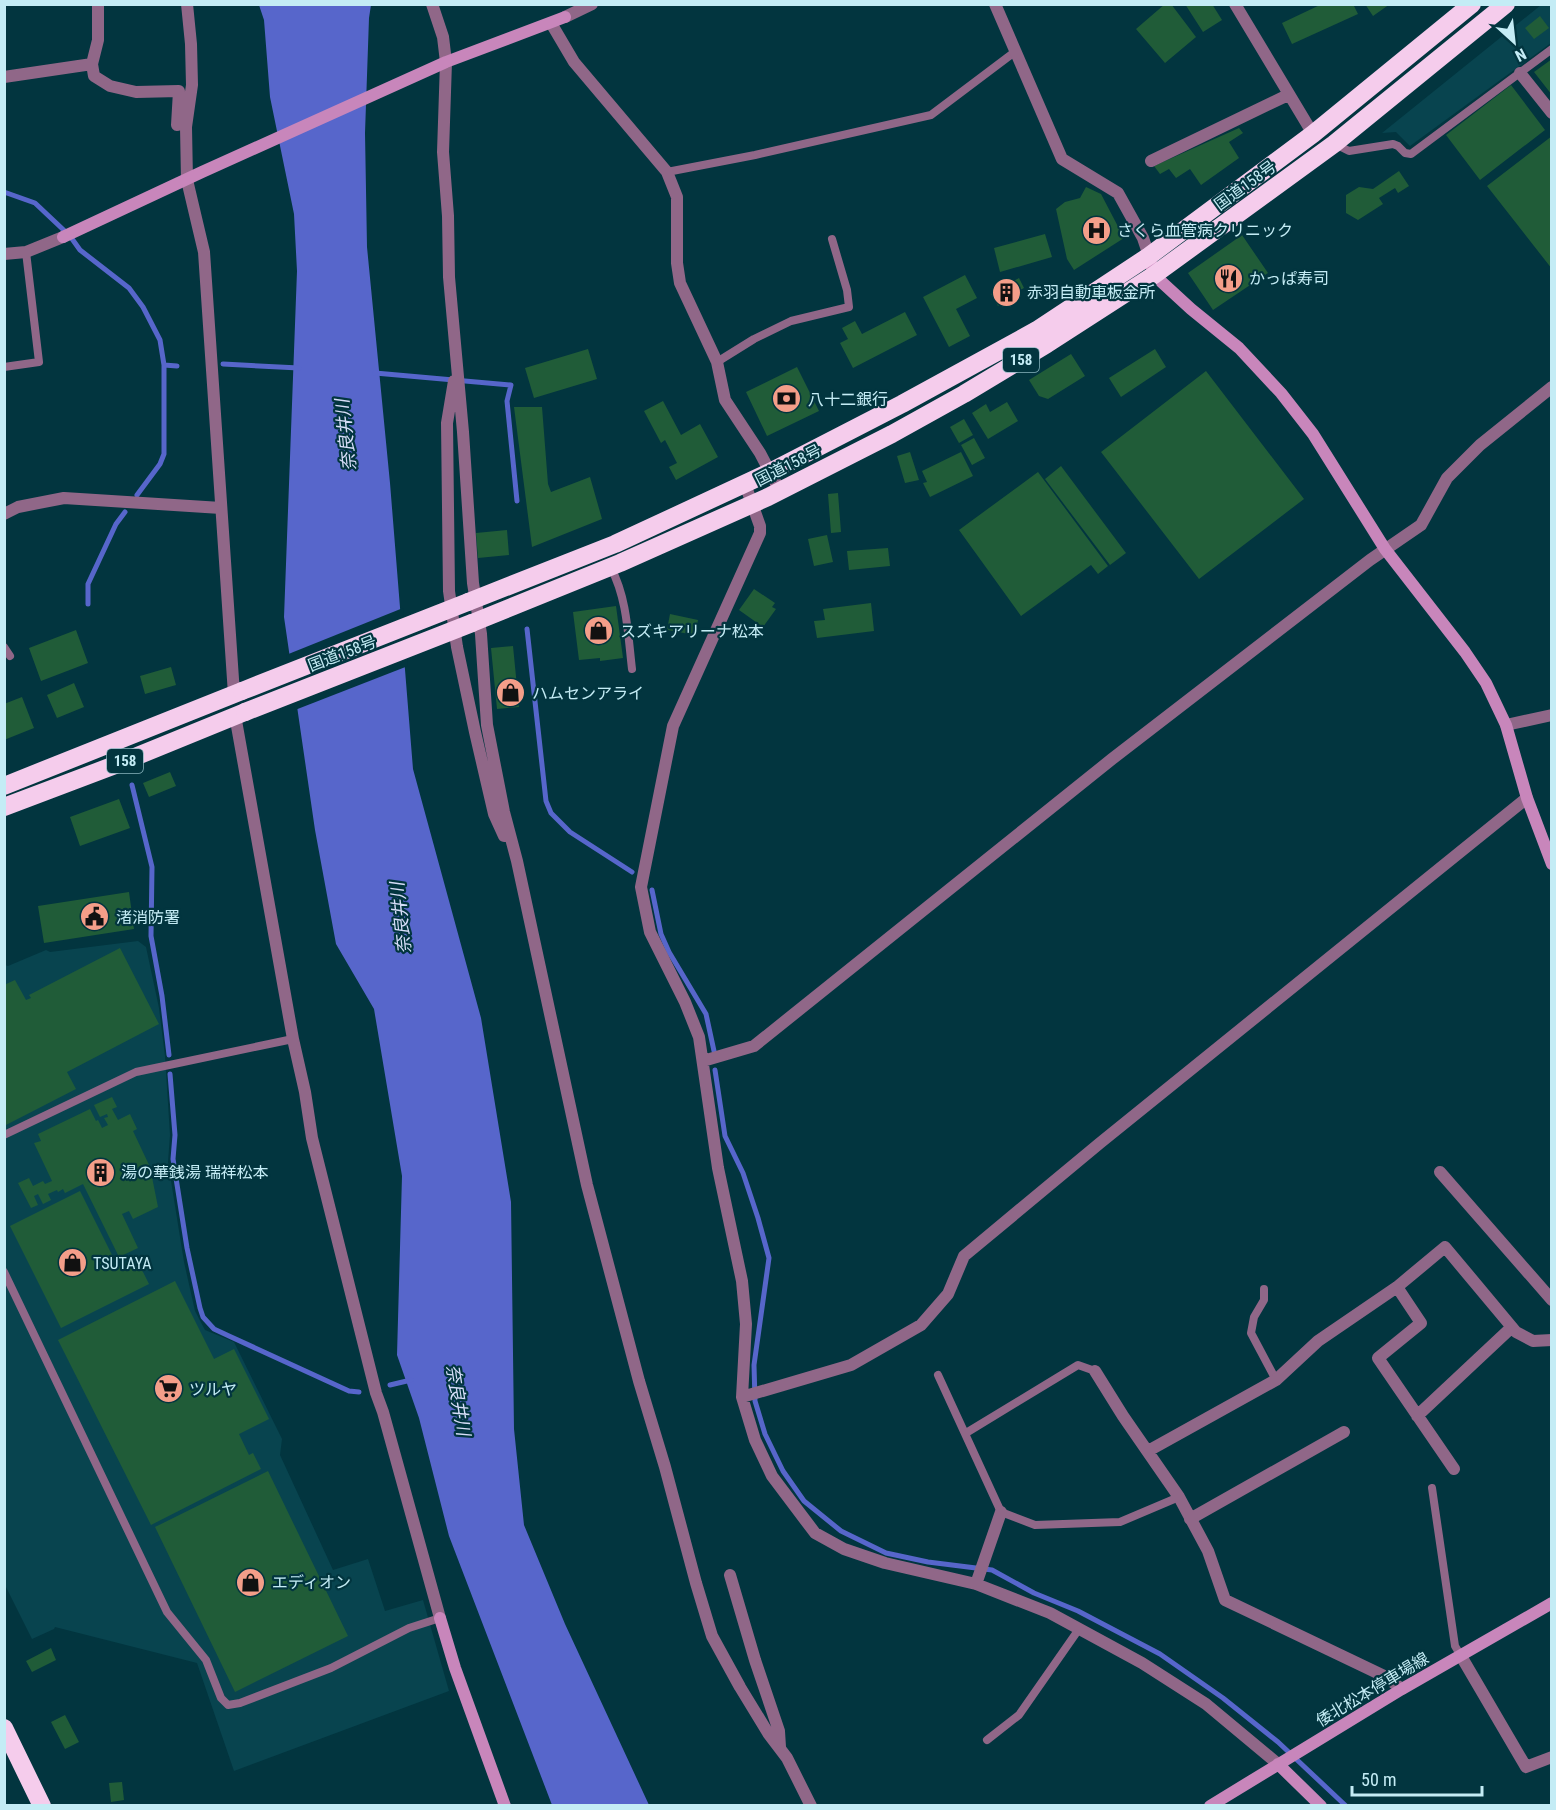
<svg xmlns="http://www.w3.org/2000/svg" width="1556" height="1810" font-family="'Roboto Condensed','Noto Sans JP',sans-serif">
<rect width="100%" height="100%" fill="#02353f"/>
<path fill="#08444f" d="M1541,5h10v38l-141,103 -14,-14 -14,1z
M138,941l8,6 13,61 6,48 5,79 -2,27 16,100 11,49 10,19 29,12 48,97 -2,16 53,115 35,-11 17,52 38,-11 26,91 -215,80 -37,-108 -142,-36 -1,2 -22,10 -27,-54v-620l3,1 38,-16 4,2z"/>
<path fill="#5766cb" d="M259,5h112l-2,13 -4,115 2,114 23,236 23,286 68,249 30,184 3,227 10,96 41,99 84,181h-97l-103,-269 -30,-118 -22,-63 5,-179 -28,-167 -38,-65 -21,-114 -31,-213 13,-346 -3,-57 -24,-117 -6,-77z"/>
<path fill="#02353f" d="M403,608l5,58 -113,44 -9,-55z"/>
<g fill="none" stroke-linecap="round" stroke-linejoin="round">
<path stroke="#5766cb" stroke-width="5" d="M4,192l31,11 35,33 10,14 49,38 14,19 17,33 4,25v89l-4,10 -23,31
M223,364l76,4
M164,365l13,1
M375,373l136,12 -4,16 10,100
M88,604v-20l28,-60 9,-12
M527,629l19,172 5,12 19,19 62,40
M132,785l20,82 -1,69 11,60 7,59
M652,890l9,44 8,18 37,62 8,37
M715,1070l10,66 18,37 15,45 11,40 -15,107 1,36 10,33 18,37 21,30 37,30 45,22 42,9 64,8 42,23 44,18 82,43 63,44 55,44 68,64
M170,1074l5,61 -2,24 14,89 13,60 3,9 11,12 15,7 120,55 10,1
M390,1385l21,-5"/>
</g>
<path fill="#205c38" d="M1165,4h6l25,33 -31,26 -29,-34z
M1185,4h27l10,16 -19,12z
M1322,4h31l5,10 -66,30 -10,-21z
M1365,4h25l-17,12z
M1540,16l9,12 -15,11 -9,-11z
M1552,59v36l-18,-23z
M1511,85l34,45 -65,50 -34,-45z
M1239,128l4,5 -14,9 10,16 -38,27 -11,-16 -14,9 -7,-9 -9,5 -6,-8z
M1552,136v133l-65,-83z
M1399,171l10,15 -11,7 -3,-5 -16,10 4,6 -25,16 -12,-7v-18l13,-8 14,2z
M1086,187l15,7 23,44 -50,32 -7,-11 -11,-50 9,-7 15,-4z
M1045,234l7,23 -52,15 -6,-24z
M1242,235l26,38 -55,37 -25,-37z
M965,275l12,23 -21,11 14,27 -21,11 -26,-50z
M1019,278l5,10 -6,3 3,5 -7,5 -2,-3 -14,8 -7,-12z
M905,312l12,23 -64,33 -13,-25 8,-4 -6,-11 13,-7 7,13z
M588,349l9,30 -63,19 -9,-30z
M1155,349l11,18 -45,30 -12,-19z
M1071,354l14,22 -37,23 -9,-3 -10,-16z
M797,367l22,44 -52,25 -21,-44z
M1206,371l98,128 -105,80 -98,-127z
M663,401l18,34 19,-11 18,33 -42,23 -7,-13 8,-4 -12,-23 -4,3 -17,-32z
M1007,402l11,19 -30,18 -16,-26 14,-9 4,8z
M514,407h28l6,77 3,8 39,-15 12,42 -70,28z
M964,419l9,16 -14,8 -9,-16z
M974,438l11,20 -13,7 -11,-20z
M910,452l9,28 -14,3 -8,-27z
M961,452l12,24 -43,21 -7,-14 4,-1 -5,-11z
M1061,466l65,87 -16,12 -65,-86z
M1038,472l70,94 -10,8 -7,-9 -70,51 -62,-86z
M838,493l3,39 -10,1 -3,-39z
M507,530l2,25 -31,3 -2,-25z
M827,535l6,27 -19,4 -6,-27z
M888,548l2,18 -41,4 -2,-19z
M754,589l21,14 -3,4 4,2 -13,18 -24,-17z
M871,603l3,28 -57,7 -3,-17 11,-1 -2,-11z
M616,606l7,52 -23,3v-3l-21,2 -6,-48z
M670,614l28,6 -3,15 -28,-5z
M76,630l12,33 -47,18 -12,-33z
M513,646l6,61 -22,2 -6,-61z
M171,667l5,18 -31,9 -5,-18z
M74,683l10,24 -27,11 -10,-23z
M22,697l12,31 -30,12v-36z
M170,772l6,14 -27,11 -6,-14z
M119,799l11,29 -50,18 -10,-29z
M129,892l5,37 -90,14 -6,-37z
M120,948l39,76 -92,48 9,17 -72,37v-141l11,-5 11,20 5,-2 -2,-3z
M112,1097l5,10 -5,2 6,11 12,-6 7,15 -4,2 17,36 8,40 -25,12 -4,-8 -7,3 16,34 -19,9 -36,-73 -18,9 -2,-4 -5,3 -1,-2 -9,4 3,6 -8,4 -5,-10 -4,2 4,9 -7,3 -13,-25 11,-5 4,8 10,-5 2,3 7,-3 -18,-38 7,-2 -3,-7 52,-25 6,12 2,-1 4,8 6,-3 -4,-7 4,-1 -1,-3 -7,3 -6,-12z
M80,1191l38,76 18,-9 13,26 -88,44 -51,-102z
M175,1281l39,78 20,-10 35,70 -30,15 10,21 4,-2 8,16 -110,56 -93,-185z
M268,1471l80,165 -113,56 -80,-165z
M51,1648l5,12 -24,12 -6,-11z
M65,1715l14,27 -14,7 -14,-27z
M122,1782l2,18 -13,2 -2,-19z"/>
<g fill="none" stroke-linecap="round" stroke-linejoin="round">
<path stroke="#906788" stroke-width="8" d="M1335,144l14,7 44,-7 5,2 7,7 6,1 141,-105
M667,172l88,-17 176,-40 85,-64
M717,362l37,-23 37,-18 58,-14 -2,-17 -15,-51
M4,367l35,-5 -13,-110
M611,568c16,30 17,67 21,101
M4,647l6,9
M4,1135l132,-63 157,-33
M4,1272l163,340 39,48 15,38 7,7 12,-2 91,-35 78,-40 31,-10
M1264,1289v11l-10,17 -3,16 25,47
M938,1375l63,137 34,13 85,-3 59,-25
M966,1433l112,-68 17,6
M1432,1488l23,158 6,10
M987,1740l32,-25 60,-86"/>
<path stroke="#906788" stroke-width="12" d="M187,4l4,40 1,41 -6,42 1,53 17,72 30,442
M432,4l11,33 3,25 -3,90 5,64 1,61 14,155 10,151 8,51 6,91 17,87 13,49 70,324 52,196 26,86 31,116 16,53 28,51 28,46 19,25 24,48
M995,4l67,155 56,34 25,45 6,18
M1235,4l78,130
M565,17l27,-13
M551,23l23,39 93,110 10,25v66l3,20 37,79 8,38 35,53 20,38
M92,64l2,12 16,10 26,6 43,-1 -2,34
M1520,73l32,40
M4,77l88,-13 6,-24v-36
M1151,161l137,-66
M4,254l22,-2 37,-15
M454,381l-7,42 2,168 8,56 18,85 19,82 10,22
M745,484l15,42v7l-87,193 -32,161 9,45 35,70 14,35 19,131 24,113 4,43 -4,73 13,43 17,36 43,57 29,16 41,14 91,21 74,29 92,50 64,41 72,60
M4,514l14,-7 46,-9 157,10
M235,715l58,324 12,53 7,46 64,255 7,19 57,206
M1506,725l46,-10
M703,1061l51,-15 358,-287 258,-199 51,-35 26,-47 33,-33 72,-58
M1440,1172l112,128
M1397,1287l24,36 -43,35 76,111
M1095,1371l28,45 56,81 29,54 17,49 159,76 18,13
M742,1397l109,-32 70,-40 27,-31 16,-38 136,-113 427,-345
M1417,1416l95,-89
M1148,1451l128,-71 42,-39 79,-54 48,-40 71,85 17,9 19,-1
M1190,1519l154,-87
M730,1575l25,85 24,71 1,16
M976,1584l25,-72
M1461,1656l65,111 26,-10"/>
<path stroke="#c886bb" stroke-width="12" d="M63,237l139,-65 244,-110 119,-45
M1149,256l5,19 37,34 48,39 42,45 32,41 72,115 80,103 21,31 20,42 21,73 25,66
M440,1618l15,50 50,138
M1278,1764l43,42
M1210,1806l192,-117 150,-86"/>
<path stroke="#f5ccec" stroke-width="18" d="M468,602l147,-58 155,-72 132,-68 135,-74 112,-74 164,-122 159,-130
M472,623l148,-60 148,-66 124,-63 72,-40 83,-50 107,-69 180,-131 172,-140
M4,786l238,-95
M4,807l111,-42 130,-53
M4,1728l38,78"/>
<path stroke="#f5ccec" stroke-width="18" d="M242,691l226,-89
M245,712l227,-89"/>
</g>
<defs>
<symbol id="hospital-disc" viewBox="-11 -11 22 22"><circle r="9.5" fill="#f49e89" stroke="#02353f"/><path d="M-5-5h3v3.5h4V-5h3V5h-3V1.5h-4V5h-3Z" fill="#111"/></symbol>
<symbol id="restaurant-disc" viewBox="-11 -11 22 22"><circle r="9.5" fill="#f49e89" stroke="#02353f"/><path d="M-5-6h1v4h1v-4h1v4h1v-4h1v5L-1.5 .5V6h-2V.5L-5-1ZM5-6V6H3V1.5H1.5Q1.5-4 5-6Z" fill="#111"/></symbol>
<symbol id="building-disc" viewBox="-11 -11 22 22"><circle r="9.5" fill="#f49e89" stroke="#02353f"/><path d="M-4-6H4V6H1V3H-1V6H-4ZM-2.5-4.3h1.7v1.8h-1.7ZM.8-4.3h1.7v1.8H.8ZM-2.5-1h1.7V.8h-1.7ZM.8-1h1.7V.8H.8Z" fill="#111"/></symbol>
<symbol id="bank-disc" viewBox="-11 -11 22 22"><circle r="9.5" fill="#f49e89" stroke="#02353f"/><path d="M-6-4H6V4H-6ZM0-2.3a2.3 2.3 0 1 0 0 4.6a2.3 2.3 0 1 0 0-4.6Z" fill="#111"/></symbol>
<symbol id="shop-disc" viewBox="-11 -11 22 22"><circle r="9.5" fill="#f49e89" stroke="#02353f"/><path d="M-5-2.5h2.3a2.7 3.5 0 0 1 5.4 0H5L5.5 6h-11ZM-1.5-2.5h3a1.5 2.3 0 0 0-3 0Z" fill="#111"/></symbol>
<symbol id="civic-disc" viewBox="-11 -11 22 22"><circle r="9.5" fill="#f49e89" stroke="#02353f"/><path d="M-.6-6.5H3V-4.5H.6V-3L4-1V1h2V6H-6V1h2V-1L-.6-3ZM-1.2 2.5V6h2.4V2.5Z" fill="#111"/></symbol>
<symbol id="supermarket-disc" viewBox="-11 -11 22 22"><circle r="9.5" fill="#f49e89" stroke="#02353f"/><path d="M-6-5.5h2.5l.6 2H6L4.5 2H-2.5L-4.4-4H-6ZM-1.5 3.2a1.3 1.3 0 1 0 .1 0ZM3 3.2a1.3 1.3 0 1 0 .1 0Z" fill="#111"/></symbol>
</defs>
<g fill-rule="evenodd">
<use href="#hospital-disc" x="1080" y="214" width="33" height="33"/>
<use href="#restaurant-disc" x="1212" y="262" width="33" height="33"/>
<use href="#building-disc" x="990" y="276" width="33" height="33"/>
<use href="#bank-disc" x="770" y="382" width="33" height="33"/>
<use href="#shop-disc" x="582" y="614" width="33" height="33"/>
<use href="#shop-disc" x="494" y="676" width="33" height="33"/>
<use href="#civic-disc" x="78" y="900" width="33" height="33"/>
<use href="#building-disc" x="84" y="1156" width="33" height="33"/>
<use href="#shop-disc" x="56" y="1246" width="33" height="33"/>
<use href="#supermarket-disc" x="152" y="1372" width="33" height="33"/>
<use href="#shop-disc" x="234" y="1566" width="33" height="33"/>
</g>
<g text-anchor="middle" stroke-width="4.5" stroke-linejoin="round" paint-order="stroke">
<g fill="#02353f" stroke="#8ab5be" stroke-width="1.5">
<rect x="1003" y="348" width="36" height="24" rx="4.5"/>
<rect x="107" y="749" width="36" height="24" rx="4.5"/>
</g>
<g font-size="15" font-weight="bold" fill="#c4ecf5">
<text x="1021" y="365">158</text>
<text x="125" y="766">158</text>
</g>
<g font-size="16" fill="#c4ecf5" stroke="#02353f">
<text transform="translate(1245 185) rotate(-36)" y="6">国道158号</text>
<text transform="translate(788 465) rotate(-27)" y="6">国道158号</text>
<text transform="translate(342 653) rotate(-21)" y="6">国道158号</text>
<text transform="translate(1372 1689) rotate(-31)" y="6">倭北松本停車場線</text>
</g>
<g font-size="16" fill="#c4ecf5" stroke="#02353f" text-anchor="start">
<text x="1117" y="236">さくら血管病クリニック</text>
<text x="1249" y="284">かっぱ寿司</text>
<text x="1027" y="298">赤羽自動車板金所</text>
<text x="808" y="405">八十二銀行</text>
<text x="620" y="637">スズキアリーナ松本</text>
<text x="532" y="699">ハムセンアライ</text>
<text x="116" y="923">渚消防署</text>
<text x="121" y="1178">湯の華銭湯 瑞祥松本</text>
<text x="93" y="1269">TSUTAYA</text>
<text x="189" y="1395">ツルヤ</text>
<text x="272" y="1588">エディオン</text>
</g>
<g font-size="18" font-style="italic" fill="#d6ddf8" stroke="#02353f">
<text transform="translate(346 435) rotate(-96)" y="6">奈良井川</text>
<text transform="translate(401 918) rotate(-96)" y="6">奈良井川</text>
<text transform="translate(458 1400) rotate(81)" y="6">奈良井川</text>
</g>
</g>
<rect width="1556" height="1810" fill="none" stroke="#c4ecf5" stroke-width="12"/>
<g transform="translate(1514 42) rotate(153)" stroke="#02353f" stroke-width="4.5" paint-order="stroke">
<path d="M0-4.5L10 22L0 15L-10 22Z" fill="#c4ecf5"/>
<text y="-9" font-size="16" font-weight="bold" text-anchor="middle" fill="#c4ecf5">N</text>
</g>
<path d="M1352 1786v9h130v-9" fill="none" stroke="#c4ecf5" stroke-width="3"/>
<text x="1361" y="1786" font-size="18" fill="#c4ecf5" stroke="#02353f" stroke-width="4.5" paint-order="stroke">50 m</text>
</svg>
